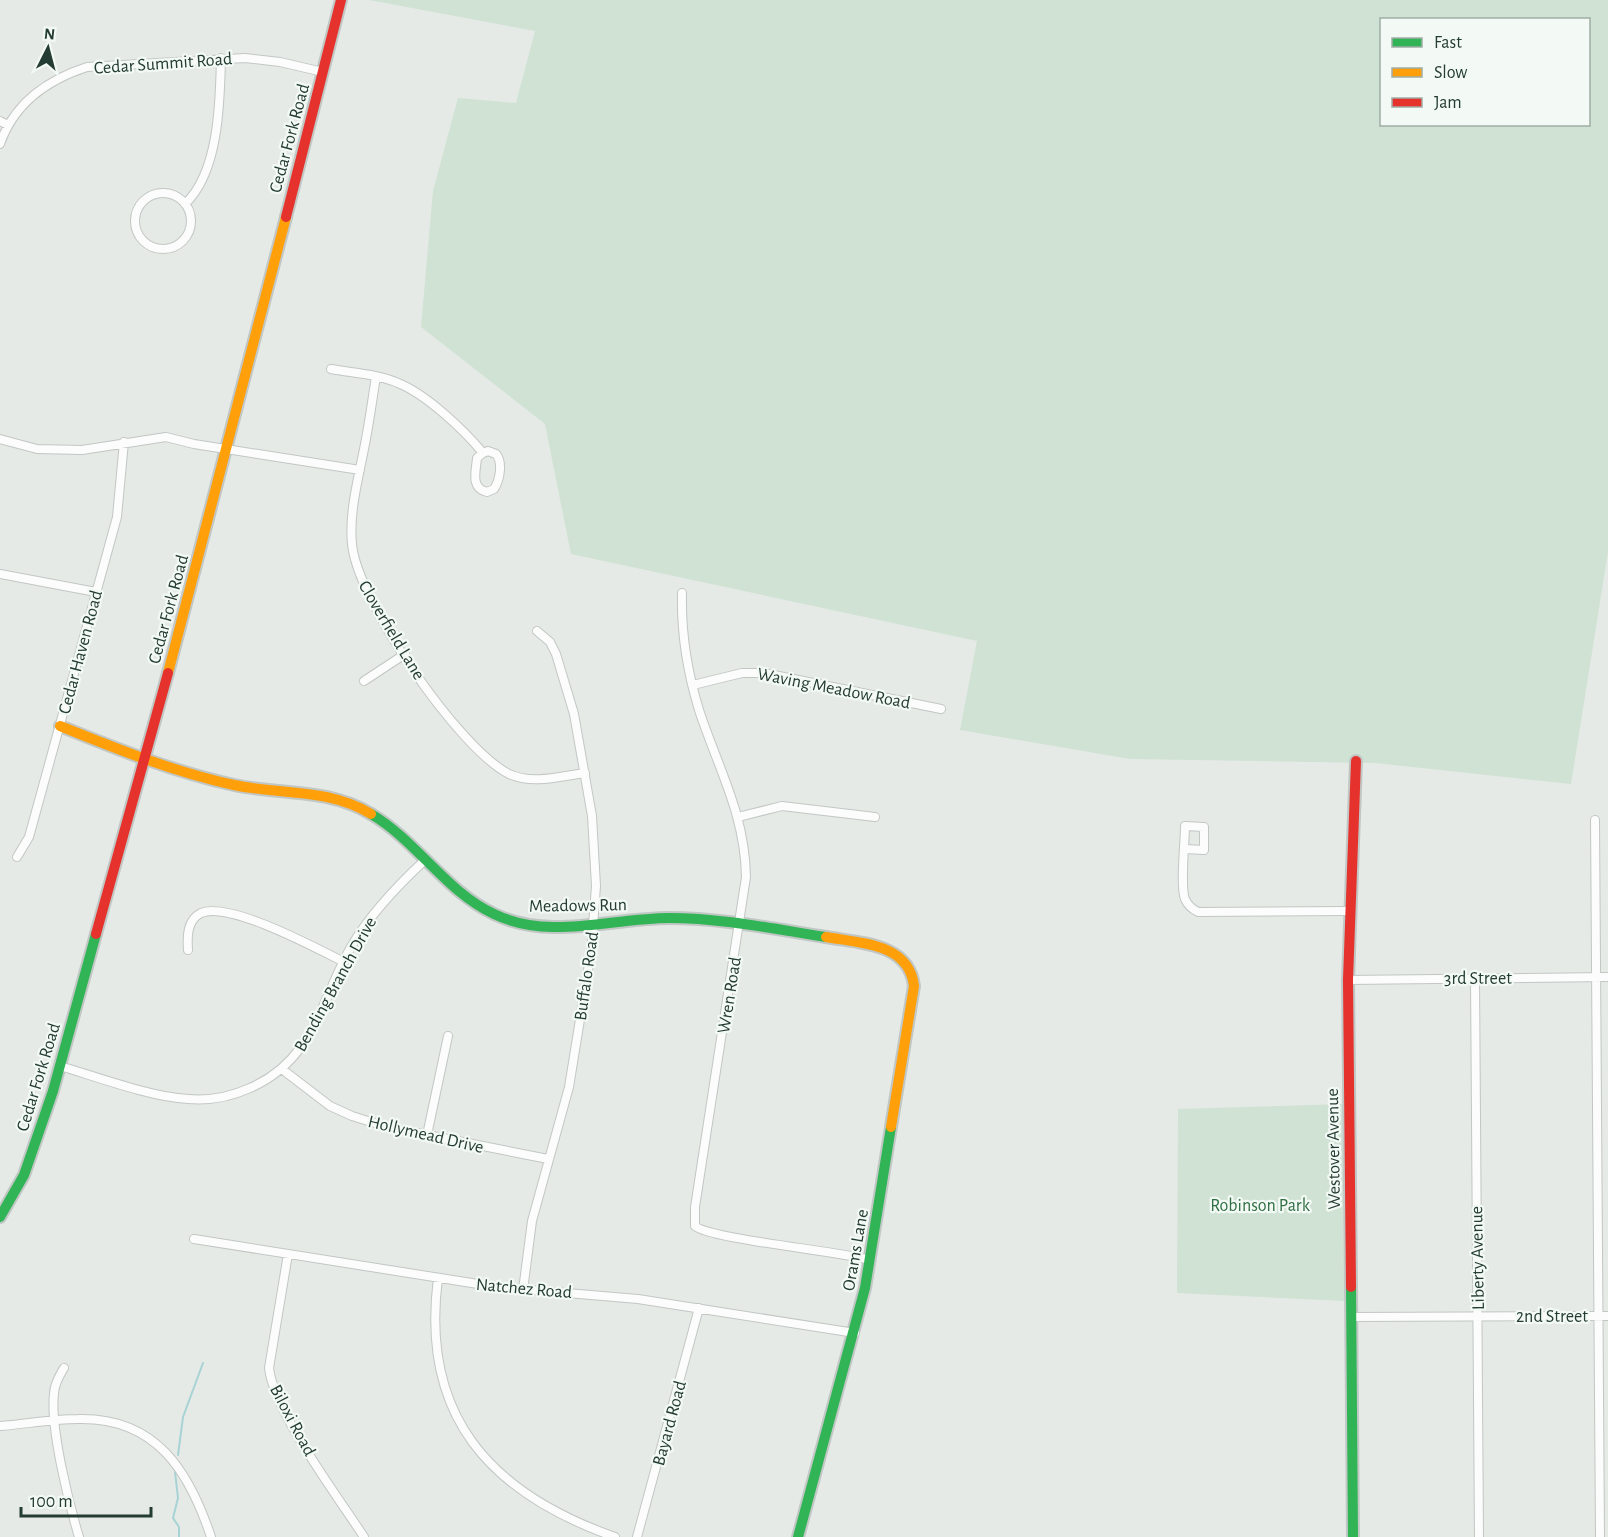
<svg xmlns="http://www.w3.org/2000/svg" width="1608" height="1537" font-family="'Alegreya Sans',sans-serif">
<rect width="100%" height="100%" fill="#e5eae7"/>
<path fill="#cfe2d3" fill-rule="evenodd" d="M369,0h1239v552l-37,232 -196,-21 -245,-4 -170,-29 17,-89 -406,-87 -26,-130 -124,-97 12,-136 25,-93 58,5 19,-72zM1382,20h206v104h-206z
M1343,1104l1,197 -167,-8 1,-184z"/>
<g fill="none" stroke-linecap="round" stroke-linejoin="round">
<path stroke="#a8d3d5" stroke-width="2" d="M178,1455l5,-38 20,-54
M175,1472l3,26 -5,20 6,9v10"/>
<defs>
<path id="street" d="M0,121l8,4
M0,144c14,-41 47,-64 87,-77l158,-9 35,4 43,10
M135 221a28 28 0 1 1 56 0a28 28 0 1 1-56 0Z
M185,204c34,-32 35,-102 36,-146
M331,369c21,4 47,5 67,14 28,11 66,47 85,70l5,-2 8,3c7,8 4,26 -2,35l-7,3c-17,-4 -11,-21 -10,-34l6,-5
M376,377c-4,24 -7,48 -12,72 -6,31 -15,63 -12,95 5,56 106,204 157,230 24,11 52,2 76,-1
M0,439l37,10 45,1 84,-13 28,7 166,26
M0,574l96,18
M682,593c-1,41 5,78 17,117 19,58 46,104 47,167l-51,330v19c15,13 143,25 175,34
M364,681l41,-27
M693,685l49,-12h22l177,36
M738,817l44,-11 93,11
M1595,820l5,717
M1185,849l19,1v-23l-19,-1c0,16 -5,60 0,73 3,7 7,10 13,13l150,-1
M17,857l12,-20 88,-320 7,-75
M188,950c-1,-13 -1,-30 13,-37 28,-12 115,35 143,49
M1475,978l4,559
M1348,980l260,-3
M60,1066c37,11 91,31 128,33 23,2 42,-2 62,-11 64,-28 70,-86 101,-141 19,-33 46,-61 74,-87
M283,1070l47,36 22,10 35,11 161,32
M427,1135l21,-99
M194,1239l303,48 141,12 217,34
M288,1254l-19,114c5,44 69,129 95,169
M438,1278c-18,138 52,215 177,259
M523,1290l9,-69 37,-134 22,-135 5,-66 -4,-70 -18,-102 -18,-60 -6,-12 -13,-11
M1351,1317l257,-1
M64,1368c-5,8 -10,17 -10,26 -4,34 15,110 25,143
M0,1426c26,-2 52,-7 78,-7 78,-2 111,52 133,118
M637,1537l62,-229"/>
<path id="fast" d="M371,814c46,27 74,77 123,100 56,27 117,4 175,4 53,0 105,11 157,19
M0,1217l24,-42 29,-84 43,-157
M1351,1287l2,250
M798,1537l67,-249 26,-161"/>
<path id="slow" d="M168,673l118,-456
M60,726c57,23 114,46 174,59 47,10 94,3 137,29
M826,937c34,6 83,6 88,49l-23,141"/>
<path id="jam" d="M286,217l55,-217
M96,934l72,-261
M1351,1287l-3,-307 8,-219"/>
</defs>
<use href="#street" stroke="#c2c7c4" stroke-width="10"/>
<use href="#fast" stroke="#c1c7c4" stroke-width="14"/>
<use href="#slow" stroke="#c1c7c4" stroke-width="14"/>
<use href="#jam" stroke="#c1c7c4" stroke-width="14"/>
<use href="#street" stroke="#fbfcfb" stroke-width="8"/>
<use href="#fast" stroke="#30b455" stroke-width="10"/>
<use href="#slow" stroke="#ff9f0a" stroke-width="10"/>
<use href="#jam" stroke="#e5322d" stroke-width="10"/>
</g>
<g text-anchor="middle" stroke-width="4.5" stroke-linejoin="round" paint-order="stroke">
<g font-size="18" fill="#243c33" stroke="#f3f9f5">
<text transform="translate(163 63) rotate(-4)" y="6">Cedar Summit Road</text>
<text transform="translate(289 138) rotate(-75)" y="6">Cedar Fork Road</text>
<text transform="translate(168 609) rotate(-75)" y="6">Cedar Fork Road</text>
<text transform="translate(392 630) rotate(59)" y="6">Cloverfield Lane</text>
<text transform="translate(80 652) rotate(-75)" y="6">Cedar Haven Road</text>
<text transform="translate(834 688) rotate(11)" y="6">Waving Meadow Road</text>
<text transform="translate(578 905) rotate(-1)" y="6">Meadows Run</text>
<text transform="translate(586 976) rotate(-82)" y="6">Buffalo Road</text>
<text x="1478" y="984">3rd Street</text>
<text transform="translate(335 984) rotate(-61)" y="6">Bending Branch Drive</text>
<text transform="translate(729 995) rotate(-81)" y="6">Wren Road</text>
<text transform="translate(38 1077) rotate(-73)" y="6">Cedar Fork Road</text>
<text transform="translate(426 1134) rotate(13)" y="6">Hollymead Drive</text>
<text transform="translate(1333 1149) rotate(-91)" y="6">Westover Avenue</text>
<text transform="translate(855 1250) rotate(-80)" y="6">Orams Lane</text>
<text transform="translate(1477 1258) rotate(-91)" y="6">Liberty Avenue</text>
<text transform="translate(524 1288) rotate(5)" y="6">Natchez Road</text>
<text x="1552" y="1322">2nd Street</text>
<text transform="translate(293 1420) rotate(62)" y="6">Biloxi Road</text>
<text transform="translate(669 1423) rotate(-75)" y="6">Bayard Road</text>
</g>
<g font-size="18" fill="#307043" stroke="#f3f9f5">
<text x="1260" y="1211">Robinson Park</text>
</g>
</g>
<rect x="1380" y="18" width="210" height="108" fill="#f3f9f5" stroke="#a0ada7" stroke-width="1.5"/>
<rect x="1392" y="38" width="30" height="9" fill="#30b455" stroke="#a0ada7" stroke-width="1.5"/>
<text x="1434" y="48" font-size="18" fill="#243c33">Fast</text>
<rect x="1392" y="68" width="30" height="9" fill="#ff9f0a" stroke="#a0ada7" stroke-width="1.5"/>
<text x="1434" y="78" font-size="18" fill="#243c33">Slow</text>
<rect x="1392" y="98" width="30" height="9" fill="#e5322d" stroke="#a0ada7" stroke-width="1.5"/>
<text x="1434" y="108" font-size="18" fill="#243c33">Jam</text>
<g transform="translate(48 48) rotate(6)" stroke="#f3f9f5" stroke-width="4.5" paint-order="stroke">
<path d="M0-4.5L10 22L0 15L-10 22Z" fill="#243c33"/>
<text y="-9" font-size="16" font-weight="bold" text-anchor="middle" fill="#243c33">N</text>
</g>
<path d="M21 1507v9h130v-9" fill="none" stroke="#243c33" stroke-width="3"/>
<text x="30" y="1507" font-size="18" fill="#243c33" stroke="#f3f9f5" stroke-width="4.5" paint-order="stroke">100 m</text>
</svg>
